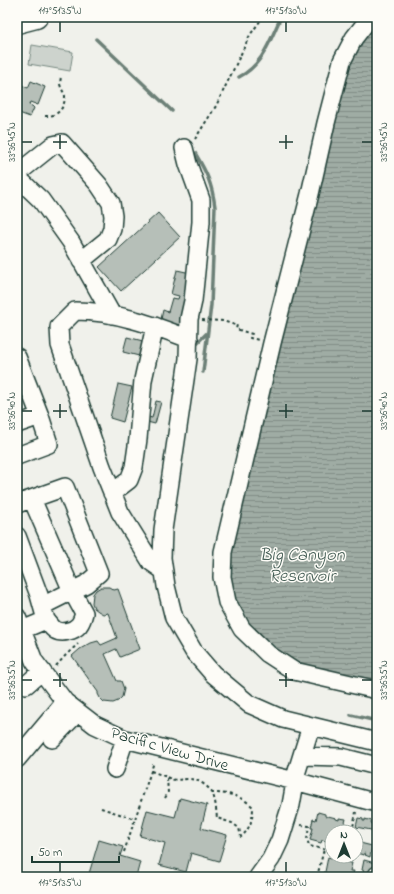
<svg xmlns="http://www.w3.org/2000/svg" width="394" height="894" font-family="'Indie Flower',sans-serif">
<defs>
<pattern id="water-rules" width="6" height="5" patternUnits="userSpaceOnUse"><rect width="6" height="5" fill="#9faca4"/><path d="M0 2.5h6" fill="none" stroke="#818d86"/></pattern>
</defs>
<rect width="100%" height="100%" fill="#f0f1eb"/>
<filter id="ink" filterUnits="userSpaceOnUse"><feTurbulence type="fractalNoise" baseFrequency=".025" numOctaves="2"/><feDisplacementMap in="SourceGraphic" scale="8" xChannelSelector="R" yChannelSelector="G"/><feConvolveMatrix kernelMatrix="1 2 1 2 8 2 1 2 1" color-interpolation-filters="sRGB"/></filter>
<g filter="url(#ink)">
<path fill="#cdd3cd" stroke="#768880" d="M32,45l41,7 -3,19 -41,-7z"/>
<path fill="url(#water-rules)" stroke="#6c8077" d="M377,20v664l-69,-17 -25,-8 -17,-11 -34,-46 -5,-49 76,-313 52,-194z"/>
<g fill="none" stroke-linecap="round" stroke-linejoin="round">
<path stroke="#6c8077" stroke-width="3.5" d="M96,39l76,72
M239,77c24,-12 31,-37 42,-60
M195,153c12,20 17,31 20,54l-4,98 -8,67
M198,342l9,-9
M351,715l26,6"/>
</g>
<path fill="#b6bfb8" stroke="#1f3d34" d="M31,81l14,6 -7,18 -8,-3 -1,3 3,1 2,2 -4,9 -11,-4 -2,5v-35l11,5z
M158,213l22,24 -59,54 -22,-24z
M177,270l27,6 -6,25 -17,28 -21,-5 3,-14 5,2 4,-14 6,1 1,-3 -8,-2z
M127,337l16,4 -4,15 -16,-4z
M118,384l14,3 -9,35 -13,-4z
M156,401l5,1 -6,22 -12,-3 2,-5 7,2z
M101,587h8l5,3 4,-1 22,60 -20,8 -4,-8 -11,5 12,27h4l3,8 -2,8 -4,4 -5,2 -9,-1 -4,-4 -2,-4v-2l-26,-36 8,-7 11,-6 7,-2 3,4 16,-7 -9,-25 -5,1 -5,-3 -4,-3 -2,-5 1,-9 3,-4z
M180,798l27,7 -6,23 26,7 -8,26 -28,-8 -5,19 -27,-7 6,-22 -25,-7 7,-26 28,7z
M318,812l7,2v2l2,1 1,-1 8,2v1l3,1v-2l7,1 -2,7h3l-1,6h-14v12l-1,-2 -9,-2 -1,3 -11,-3 3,-12h-2l2,-9 3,1z
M358,818l5,1v2h2v-2l7,2 -1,2 2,1 1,-3 3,1 -1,9 -20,-4z
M99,840l24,7 -3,9 20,6 -4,15h-48z
M356,842l16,4 -2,11 -5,-2 1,-1 -2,-1v2l-8,-2z
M328,857l8,2v-2l3,1v2l1,1 12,2 -2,8h4l-2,6h-28z
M364,860l11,3 -3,14h-12l1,-4h2l1,-2 -2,-1z"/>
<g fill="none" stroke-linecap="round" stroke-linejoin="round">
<defs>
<path id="minor" d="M373,17l-5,3 -14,18 -12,23 -16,62 -16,71 -38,149 -49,209 -1,25 5,25 15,27 26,25 26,17 83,19
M184,148l4,16 13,36v22l-8,79 -4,18 -1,40 -25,171 -1,28 4,28 8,32 20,34 19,22 36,30 34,15 94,23
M81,261l27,-22 4,-10 1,-13 -2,-13 -12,-18 -37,-42 -9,2 -35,28 1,6 22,21 30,42 41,73
M17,357l23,59
M17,424l23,-8 9,28 -32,12
M112,493l17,-13 5,-13 4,-28 5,-59 12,-54
M32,499l40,92 12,22c-1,4 -2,8 -5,12 -5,6 -17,9 -24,5 -4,-3 -6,-7 -9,-10
M17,504l48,-17 34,86 -13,11 -44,22
M17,536l22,59 7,25 -24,10
M164,571l-13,-9 -31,-50 -18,-45 -42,-122 -1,-18 16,-16c40,0 78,14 114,28
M17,617l17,44 31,41 30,23 30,14 170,42 82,22
M26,685l16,-14
M52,739l26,-27
M302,756l39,1 36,9
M17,759l48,-57
M115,769l10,-30
M258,877l13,-18 9,-19 11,-35 6,-34 14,-45
M377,877v-2"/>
<path id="major" d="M17,22l19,-5"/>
</defs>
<use href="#minor" stroke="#1f3d34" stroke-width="20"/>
<use href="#major" stroke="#1f3d34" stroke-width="25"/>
<path stroke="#1f3d34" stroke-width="2" stroke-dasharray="3 3" stroke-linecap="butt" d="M45,116c12,1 20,-8 20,-20 -1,-4 -4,-7 -5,-12 0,-2 1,-6 1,-9
M195,139l21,-33 34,-71 13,-18
M202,320l21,1 12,4h2l-1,4 16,5 -2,4 9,2
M56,666l10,-11 12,-11
M151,771l16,6 1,16 -3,5
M167,777c8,5 13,2 21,2 8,-1 21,7 24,14 4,7 4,17 5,25l15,5 7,5 2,9c9,-8 12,-18 12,-30 -13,-12 -24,-14 -41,-14
M101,808l34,11 19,-57
M301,825l8,1 -2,12 2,8 23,5
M352,832l4,-20
M124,852l11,-33
M317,877l7,-28"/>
<use href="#minor" stroke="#fdfcf7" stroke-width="17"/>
<use href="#major" stroke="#fdfcf7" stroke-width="22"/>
</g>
</g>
<path fill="none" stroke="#1f3d34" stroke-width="1.5" d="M60,22v10M286,22v10M60,135v14M286,135v14M22,142h10M53,142h14M279,142h14M362,142h10M60,404v14M286,404v14M22,411h10M53,411h14M279,411h14M362,411h10M60,673v14M286,673v14M22,680h10M53,680h14M279,680h14M362,680h10M60,862v10M286,862v10"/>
<g text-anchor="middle" stroke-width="3" stroke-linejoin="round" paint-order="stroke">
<g font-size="17" fill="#1f3d34" stroke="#fdfcf7">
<text transform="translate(170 748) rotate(16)" y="6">Pacific View Drive</text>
</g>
<g font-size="18" font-style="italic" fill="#455e56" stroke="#fdfcf7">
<text x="302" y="560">Big Canyon<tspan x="302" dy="21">Reservoir</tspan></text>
</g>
</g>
<rect width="394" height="894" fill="none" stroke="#fdfcf7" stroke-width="44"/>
<g transform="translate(344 844)"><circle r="19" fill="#fdfcf7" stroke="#a4b0a9"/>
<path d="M0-3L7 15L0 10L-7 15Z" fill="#1f3d34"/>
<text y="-6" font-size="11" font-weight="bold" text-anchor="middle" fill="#1f3d34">N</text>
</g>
<path d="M32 856v6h87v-6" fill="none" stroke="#1f3d34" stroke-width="2"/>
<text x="38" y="856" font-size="12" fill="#1f3d34" stroke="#fdfcf7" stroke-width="3" paint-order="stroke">50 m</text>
<rect x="22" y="22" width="350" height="850" fill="none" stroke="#1f3d34" stroke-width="1.5"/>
<g font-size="10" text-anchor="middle" fill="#1f3d34">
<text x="60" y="14">117°51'35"W</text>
<text x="286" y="14">117°51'30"W</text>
<text transform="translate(11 142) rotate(-90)" y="4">33°36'45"N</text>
<text transform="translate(383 142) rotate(-90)" y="4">33°36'45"N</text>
<text transform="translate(11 411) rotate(-90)" y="4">33°36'40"N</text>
<text transform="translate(383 411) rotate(-90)" y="4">33°36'40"N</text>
<text transform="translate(11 680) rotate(-90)" y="4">33°36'35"N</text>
<text transform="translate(383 680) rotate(-90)" y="4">33°36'35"N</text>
<text x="60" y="886">117°51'35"W</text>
<text x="286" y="886">117°51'30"W</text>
</g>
</svg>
